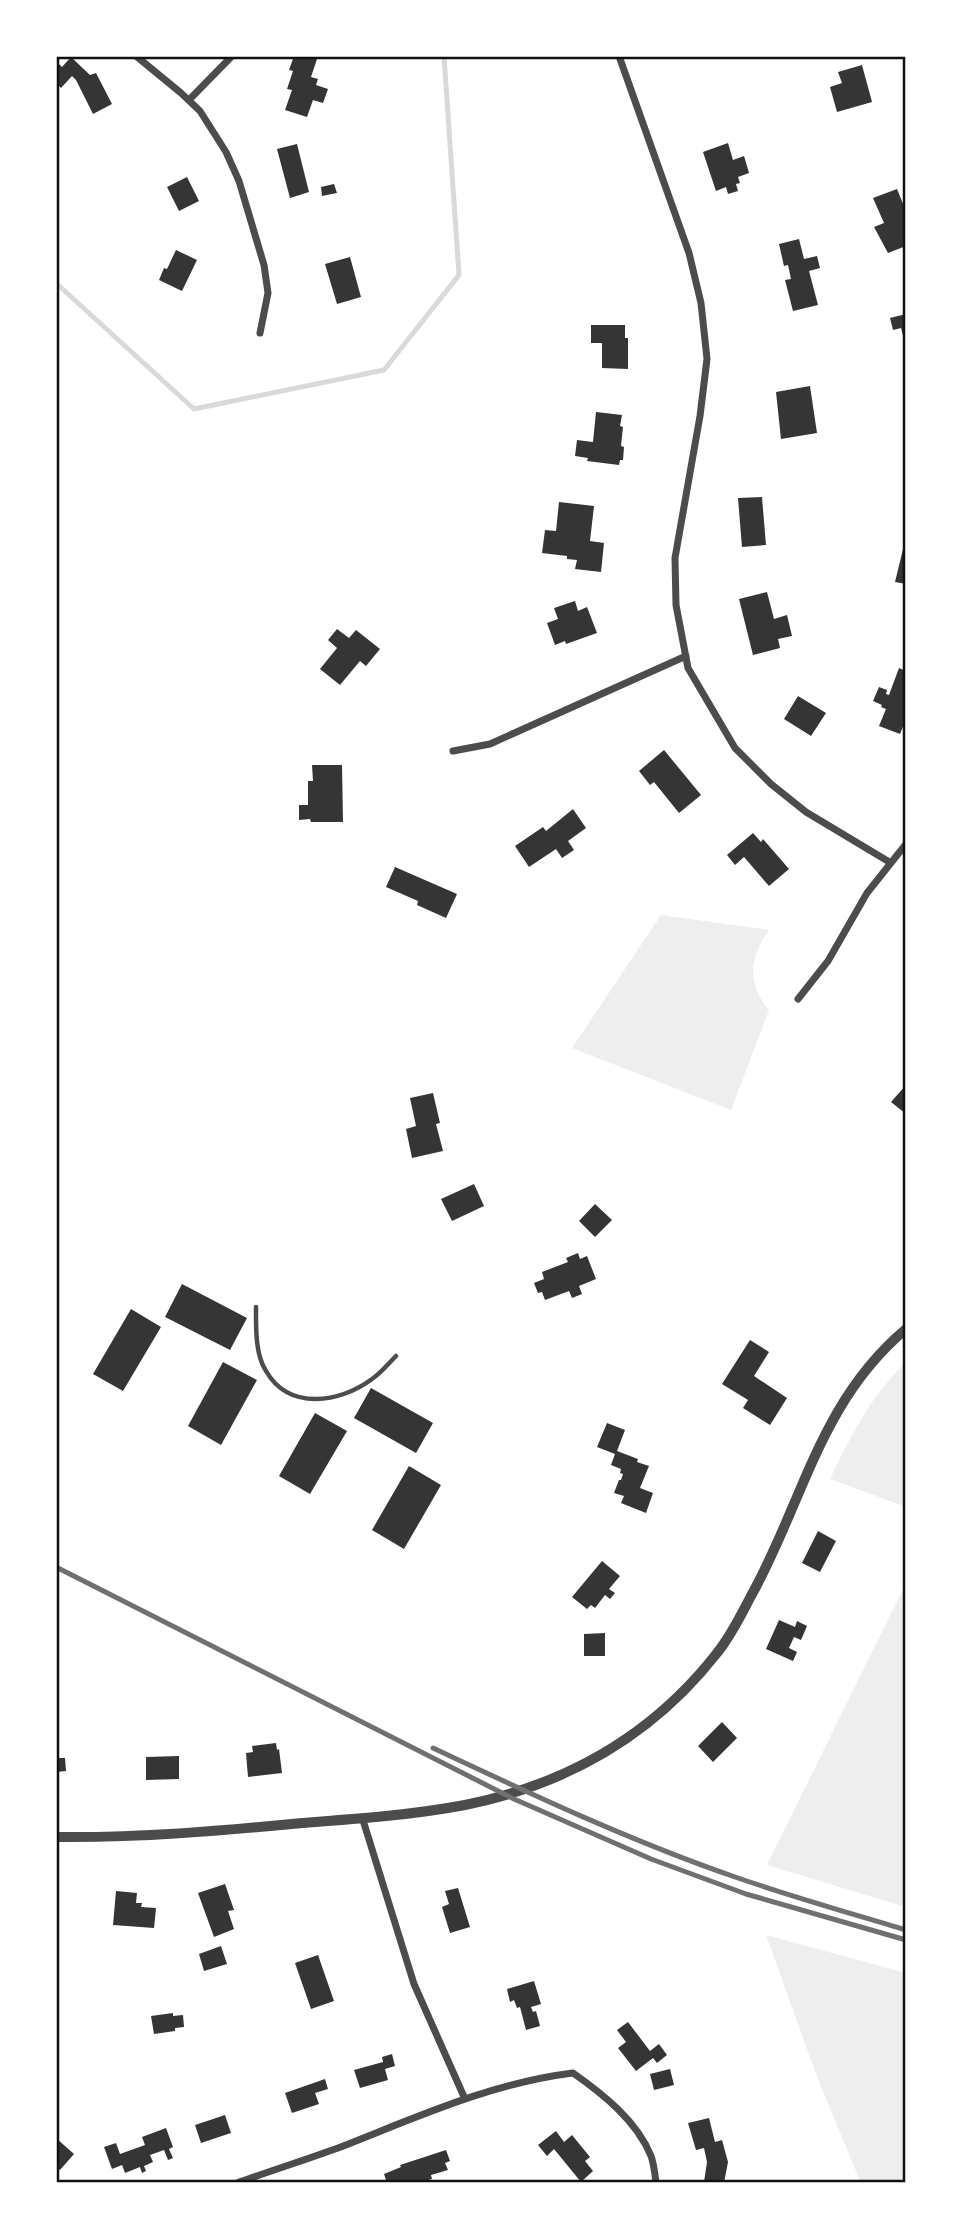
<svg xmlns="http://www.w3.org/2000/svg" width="962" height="2239" font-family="Merriweather,serif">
<rect width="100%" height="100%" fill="#fff"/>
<path fill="#eee" d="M661,915l108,15c-20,27 -22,54 0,80l-38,100 -159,-62z
M906,1362v145l-76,-28c21,-44 41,-83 76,-117z
M906,1583v324l-139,-42z
M766,1935l140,38v210h-45l-42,-101z"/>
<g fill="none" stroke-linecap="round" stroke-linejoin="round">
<path stroke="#d9d9d9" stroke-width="5" d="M56,283l138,126 190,-39 75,-95 -15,-219"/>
</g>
<path fill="#353535" d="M294,56h24l-7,21 7,2 -2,6 12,4 -5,14 -10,-3 -6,17 -22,-7 7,-20 -5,-1 6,-18 -4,-1z
M71,57l19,18 6,-2 16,31 -19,10 -17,-34 -4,-4 -11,12 -5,-5v-22l6,6z
M862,65l10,37 -35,10 -7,-25 12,-4 -4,-11z
M728,143l5,17 11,-4 5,17 -11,4 2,6 -4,1 2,7 -10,3 -2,-7 -10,4 -13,-39z
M297,144l12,48 -19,6 -13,-49z
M187,177l12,24 -20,10 -12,-24z
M334,184l3,9 -15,3 -1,-9z
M897,189l9,22v5l-2,1 2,6v23l-18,7 -14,-26 10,-4 -11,-25z
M799,239l5,20 13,-3 3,12 -11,3 9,34 -25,6 -8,-31 6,-1 -3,-14 -4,1 -5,-22z
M176,250l21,10 -15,31 -23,-11 5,-12 3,1z
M350,257l11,40 -24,7 -12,-40z
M906,314v28l-1,1 -4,-15 -8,2 -3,-12z
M591,325h34v13h3v31l-26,-1v-25h-11z
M810,386l7,47 -36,6 -5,-47z
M596,412l26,3 -2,11 3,1 -2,19 3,1 -1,13h-3l-1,5 -32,-4 1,-3 -13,-2 2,-16 16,2z
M762,497l4,48 -24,2 -4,-49z
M559,502l35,4 -4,35 14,2 -3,29 -26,-3 2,-9 -10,-1v-3l-25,-3 3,-23 11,1z
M903,549h3v35l-11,-2z
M767,592l7,27 13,-4 5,21 -14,3 2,9 -27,7 -14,-56z
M575,601l3,10 9,-4 10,26 -31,11 -1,-3 -10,4 -8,-22 11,-4 -4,-11z
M337,629l12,9 7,-8 24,19 -14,17 -6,-5 -20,24 -20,-16 17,-21 -9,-8z
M899,668l7,3v36l-3,7h3v5l-6,15 -21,-8 7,-17 -5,-2 1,-2 -9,-4 6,-14 8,3 -1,4 3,1z
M798,696l28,17 -15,23 -27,-17z
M664,750l37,45 -22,18 -25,-31 -4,3 -11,-14z
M312,765h30l1,57h-32l-1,-3 -11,1v-15h9v-24h5z
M573,809l13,19 -18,13 6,9 -12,8 -6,-9 -27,18 -14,-21 28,-19 3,4z
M753,833l8,9 2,-3 26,30 -20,17 -25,-29 -9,8 -8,-10z
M395,867l62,27 -11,24 -29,-13 1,-4 -32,-14z
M906,1085v29l-15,-12z
M433,1093l7,30 -4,1 7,27 -31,7 -6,-29 10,-3 -6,-28z
M474,1184l10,22 -32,15 -11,-22z
M595,1204l17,16 -17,17 -16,-16z
M578,1253l2,6 7,-3 9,23 -17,7 3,8 -10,4 -3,-7 -24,9 -3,-8 -4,1 -4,-10 10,-4 -2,-7 26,-10 -2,-4z
M182,1284l65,34 -17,32 -65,-33z
M131,1309l30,18 -38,64 -30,-17z
M750,1340l19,12 -15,24 33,22 -17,27 -27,-17 5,-8 -26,-16z
M223,1362l34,18 -36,65 -33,-19z
M371,1388l62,35 -17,30 -62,-35z
M315,1413l32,18 -37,63 -31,-18z
M607,1423l18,7 -8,21 21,8 -1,3 12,4 -9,22 13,5 -7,20 -25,-10 3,-7 -10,-3 5,-13h2l2,-6 -3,-1 1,-4 -10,-4 4,-11 -18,-7z
M409,1466l32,19 -37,64 -32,-19z
M818,1531l18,10 -16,31 -18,-9z
M602,1561l18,15 -11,13 6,4 -5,6 -5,-4 -10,13 -4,-3 -4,4 -15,-12z
M779,1620l16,7 2,-6 10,5 -6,14 -7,-3 -5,11 8,4 -4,9 -27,-12z
M605,1633v23h-21v-22z
M722,1722l15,16 -24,24 -15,-16z
M276,1743l1,7 2,-1 3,24 -34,4 -2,-24 7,-1 -1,-6z
M179,1756v23l-33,1v-23z
M56,1758h9l1,13 -10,1z
M225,1884l9,26 -6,1 6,18 -20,8 -16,-44z
M458,1888l12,39 -20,6 -8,-26 7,-3 -4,-13z
M116,1891l21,2 -1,10h6l-1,4 15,1 -2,20 -41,-3z
M221,1946l6,18 -23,7 -5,-17z
M318,1955l16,46 -23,8 -16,-46z
M534,1981l7,23 -10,3 2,5 3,-1 4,15 -14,4 -6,-23 -3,1 -3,-8 -4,2 -3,-13z
M173,2013v3l10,-1 1,12 -9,1v3l-21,3 -3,-18z
M628,2022l22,29 9,-7 8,11 -10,8 -4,-5 -17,13 -18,-23 8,-6 -9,-12z
M392,2054l3,12 -10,3 3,11 -28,8 -6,-18 29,-8 -1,-5z
M670,2069l4,16 -20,5 -4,-16z
M325,2079l3,10 -13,4 4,11 -27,9 -7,-20z
M225,2115l6,18 -30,10 -6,-18z
M709,2118l6,24 7,-2 6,22 -4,21 -20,-1 3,-20 -3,-14 -8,2 -8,-27z
M166,2128l7,19 -4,2 4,9 -5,2 -4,-10 -14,5 3,7 -9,4 2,5 -4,2 -2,-6 -15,6 -3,-8 -10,4 -8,-22 12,-4 4,11 25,-9 -3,-8z
M556,2131l8,11 8,-7 18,22 -5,4 8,10 -12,11 -27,-33 -7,7 -9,-11z
M56,2138l18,16 -14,16 -4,-4z
M446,2150l4,11 -5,2 3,7 -17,5 1,4 -15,4h-30l-3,-9 17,-7 -1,-2z"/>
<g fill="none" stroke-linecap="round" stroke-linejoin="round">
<path stroke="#4c4c4c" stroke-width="4.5" d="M256,1307c0,20 -1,47 10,64 23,40 74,32 106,8 9,-6 16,-15 24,-23"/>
<path stroke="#4c4c4c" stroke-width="7" d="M136,56l45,37 19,18 26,41 13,29 25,84 4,28 -8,40
M619,56l70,197 12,50 6,56 -7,57 -25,142 1,47 12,63 47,80 36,36 35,28 85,51
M189,100l43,-44
M453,751l37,-7 196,-88
M798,999l30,-38 39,-68 39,-49
M362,1817l52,167 51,115
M237,2183c33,-12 68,-23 101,-35 77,-30 153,-65 235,-75 30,21 64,48 78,83 3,8 4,18 5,27"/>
<path stroke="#4c4c4c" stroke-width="10" d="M56,1837c82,1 164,-6 246,-14 54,-4 110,-8 163,-18 103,-21 188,-70 252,-152 14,-17 24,-38 34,-57 52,-93 68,-194 155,-267"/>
<path stroke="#707070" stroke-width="5" d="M56,1567l458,232 137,60 95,35 160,46
M433,1748c100,47 200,94 305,130 55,19 112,35 168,52"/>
</g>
<rect width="962" height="2239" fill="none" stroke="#ffffff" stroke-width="116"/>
<rect x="58" y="58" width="846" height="2123" fill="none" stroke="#111" stroke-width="2.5"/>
</svg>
